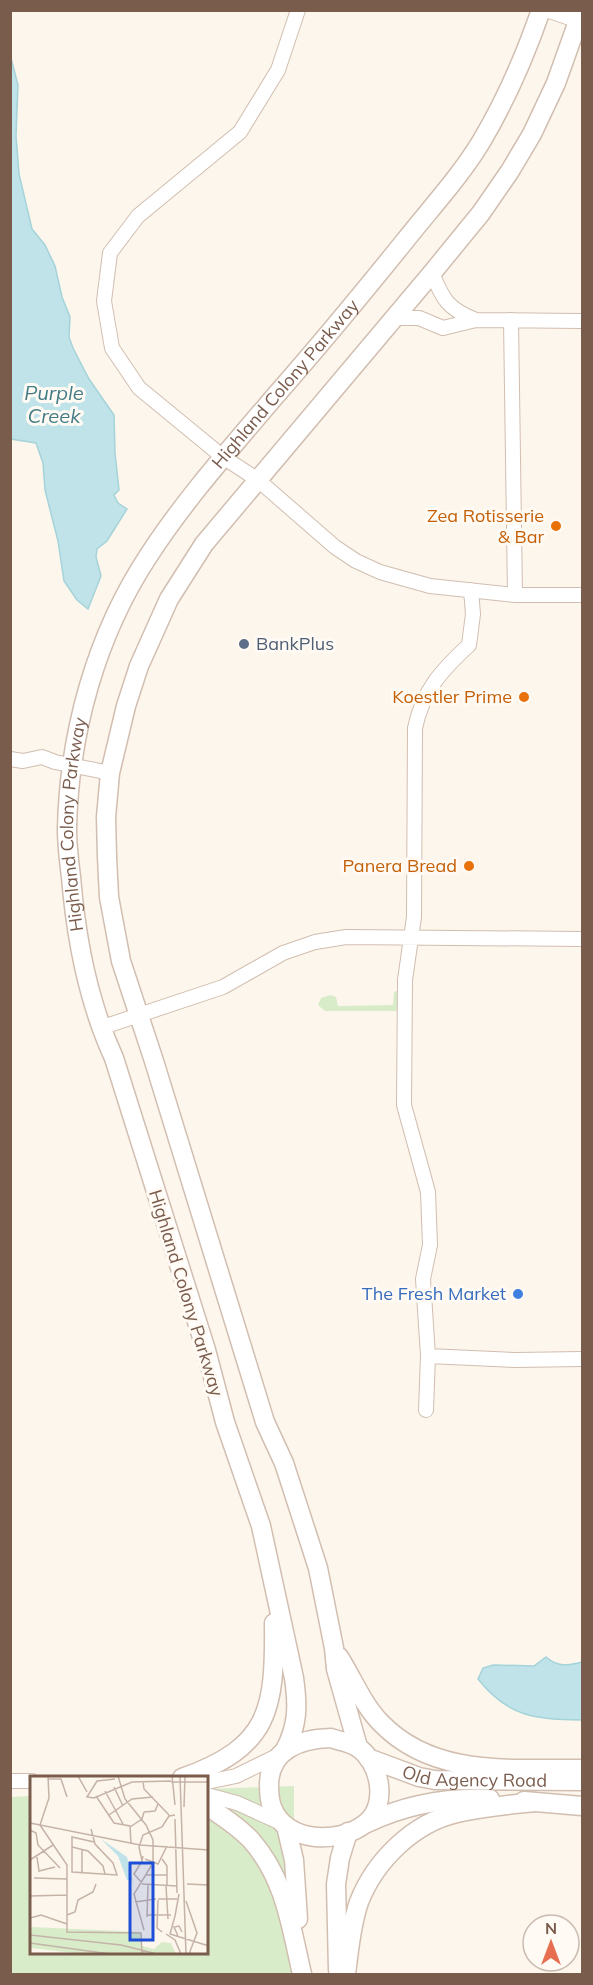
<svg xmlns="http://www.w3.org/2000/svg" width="593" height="1985" font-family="Mulish,sans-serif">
<rect width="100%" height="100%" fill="#fdf6ec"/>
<path fill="#d8ecc9" d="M396,991h4l-2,20h-73l-7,-6 3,-7 9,-3 6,2 2,9 55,-1 1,-13z
M294,1786v188h-283l-1,-177 21,-1 1,158h175v-165z"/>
<path fill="#bfe3e8" stroke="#a5d3da" stroke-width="1.5" d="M11,58l7,27 -2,51 3,38 13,55 13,16 10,21 7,31 8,20 -1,20 4,11 16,31 25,36 1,38 4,37 -5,5 4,8 9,6 -20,32 -10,8 -1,8 5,19 -13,33 -11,-9 -13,-19 -6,-40 -13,-51 -2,-27 -7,-20 -25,-4z
M546,1657c12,10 21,9 36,5v58c-46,-1 -73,-2 -104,-41l5,-11 10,-3 41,1z"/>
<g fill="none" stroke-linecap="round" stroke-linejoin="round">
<defs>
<path id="minor" d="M298,10l-20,60 -38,62 -102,84 -28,37 -6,48 8,47 27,40 84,69 35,23 77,67 21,14 24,11 50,14 85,9h67
M546,10l36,12
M432,273c11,27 16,36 44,47
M393,318h26l24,10 33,-8 106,1
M511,320l4,275
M10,759l13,2 19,-4 13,5 55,11
M100,1028l123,-41 60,-34 32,-11 31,-5 236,2
M428,1356l88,4 66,-1
M426,1410l2,-54 -5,-77 7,-34 -2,-53 -24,-87 1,-125 9,-63 1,-189c8,-38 27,-58 54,-83l4,-31 -2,-24
M10,1781h22
M207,1782l29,-6 41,-20
M207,1795l30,8 44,20"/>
<g id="tertiary">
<path d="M339,1657c14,22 24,48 42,66 53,55 132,45 201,46"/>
<path d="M331,1738c8,3 18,4 26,9 23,14 32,58 9,76 -27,22 -81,20 -94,-16 -3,-8 -3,-15 -3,-23 1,-35 31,-45 62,-46z"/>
<path d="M358,1747l-22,-78 -2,-21 -16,-80 -34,-105 -19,-41 -111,-361 -33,-100 -12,-64 -2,-40 -1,-40 4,-44 16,-67 13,-40 30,-67 35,-55 228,-271 49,-60 29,-42 22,-37 24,-51 26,-73"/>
<path id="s1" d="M285,1750c13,-25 13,-44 9,-72l-33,-152 -36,-104 -19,-72 -92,-292c-26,-56 -38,-120 -43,-181 -2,-16 -4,-32 -4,-48 2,-96 29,-194 82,-274 37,-57 83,-108 127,-160 44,-50 86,-101 128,-153 26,-33 55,-64 77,-100 25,-42 44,-86 60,-132"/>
<path id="s2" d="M368,1758l51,19 16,3 147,1"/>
<path d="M182,1778c88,-31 93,-68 92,-155"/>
<path d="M524,1801l58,5"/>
<path d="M207,1806c15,10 32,21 44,34 34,38 40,87 51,134"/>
<path d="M367,1823c40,-19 79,-26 123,-24"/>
<path d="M286,1826l8,34 4,59"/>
<path d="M338,1970l-2,-86 4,-26 8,-26"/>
<path d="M346,1974c3,-23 5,-49 13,-72 16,-41 54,-79 98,-89 25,-6 52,-8 77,-11"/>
</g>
</defs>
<use href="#minor" stroke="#d1beb0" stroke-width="16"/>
<use href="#tertiary" stroke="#d1beb0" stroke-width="21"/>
<use href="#minor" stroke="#fff" stroke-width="14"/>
<use href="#tertiary" stroke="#fff" stroke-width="18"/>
</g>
<g fill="#e8710a" stroke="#fffaf3" stroke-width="2">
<circle cx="556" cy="526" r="6"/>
<circle cx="524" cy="697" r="6"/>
<circle cx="469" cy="866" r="6"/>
</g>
<circle fill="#5c6f8a" stroke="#fffaf3" stroke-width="2" cx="244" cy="644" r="6"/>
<circle fill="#3f7fe0" stroke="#fffaf3" stroke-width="2" cx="518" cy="1294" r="6"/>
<g text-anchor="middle" stroke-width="6" stroke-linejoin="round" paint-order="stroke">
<g font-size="18" fill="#7a5c4d" stroke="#fffaf3">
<text dy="6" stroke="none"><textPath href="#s1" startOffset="1464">Highland Colony Parkway</textPath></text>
<text dy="6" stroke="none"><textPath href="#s1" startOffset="960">Highland Colony Parkway</textPath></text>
<text transform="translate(186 1293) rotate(73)" y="6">Highland Colony Parkway</text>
<text dy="6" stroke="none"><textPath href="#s2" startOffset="110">Old Agency Road</textPath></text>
</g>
<g font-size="18" fill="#c56008" stroke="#fffaf3" text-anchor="end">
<text x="544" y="522">Zea Rotisserie<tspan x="544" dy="21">&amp; Bar</tspan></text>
<text x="512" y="703">Koestler Prime</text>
<text x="457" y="872">Panera Bread</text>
</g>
<g font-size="18" fill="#4e5e75" stroke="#fffaf3" text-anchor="start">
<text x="256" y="650">BankPlus</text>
</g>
<g font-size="18" fill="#366cbe" stroke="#fffaf3" text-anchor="end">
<text x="506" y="1300">The Fresh Market</text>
</g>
<g font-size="20" font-style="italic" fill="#437c86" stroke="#fffaf3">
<text x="54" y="400">Purple<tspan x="54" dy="23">Creek</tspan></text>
</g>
</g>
<g transform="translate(30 1776)">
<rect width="178" height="178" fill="#fdf6ec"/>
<path d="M0,151l112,5v14l12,3 8,-7 9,1 5,11h-92l-54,-6z" fill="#d8ecc9"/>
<path d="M71,63l26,18 7,29 -2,-6h-5l-9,-24z" fill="#bfe3e8"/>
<path fill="none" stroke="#c5b3a7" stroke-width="1.5" d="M18,0l1,22 -9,27 100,20 69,5M48,0l9,16M88,0l7,23 21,26 7,15v23l-19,31 10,36M142,0l3,29M150,0l6,178M18,3h13l6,18M85,3l-18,2 -10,16 7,1 38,-16 39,-1M113,5l1,8 25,26M141,6h38M84,11l9,19M75,15l18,33M66,20l18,27 16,3 1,18M154,31l1,-31M114,36l11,-1 3,-7M79,39l23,-16 21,-2M145,43l2,74M0,47l10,2 27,40v67l74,1M100,51l12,-8 2,-7M61,53l4,15 18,19 4,12 -45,-3v-35l22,5M0,54l6,3 2,12 22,23M42,71l16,4 15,15 2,8M113,80l-1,5 -3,-14 4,-12 19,-8 7,-11 6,-1M7,81l2,14 16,-4M115,83l13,5 9,-18M132,83l5,7v19M0,84l23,-15M112,85l-8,13 9,10 34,2M52,97v-24M115,99h22M4,102l33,1M157,108l22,1M136,110l2,33M0,120l37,-1M128,123h19M128,124l-1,28 5,4M156,125l11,32 -8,21M105,126l21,-3M37,139l8,-3 3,-12 15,-8 3,-8M117,139h24M145,140l-5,18 39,12M145,140l4,-22M117,141l1,-32M0,142l11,-3 26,9M111,157l1,21M136,158l9,6 6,14M0,159l91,10 36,9M148,160l-4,-9 5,-1 3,6M0,167l80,11"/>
<path fill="#1d4ed8" fill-opacity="0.15" stroke="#1d4ed8" stroke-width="3" d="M100,87h23v77h-23z"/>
<rect width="178" height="178" fill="none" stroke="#7a5c4d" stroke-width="3"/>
</g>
<rect width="593" height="1985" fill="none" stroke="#7a5c4d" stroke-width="24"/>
<g transform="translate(551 1943)"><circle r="28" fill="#fffaf3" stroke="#cabbb1" stroke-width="1.5"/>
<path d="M0-4.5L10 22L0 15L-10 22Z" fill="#e76f51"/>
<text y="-9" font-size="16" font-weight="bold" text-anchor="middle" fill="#7a5c4d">N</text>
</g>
</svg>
